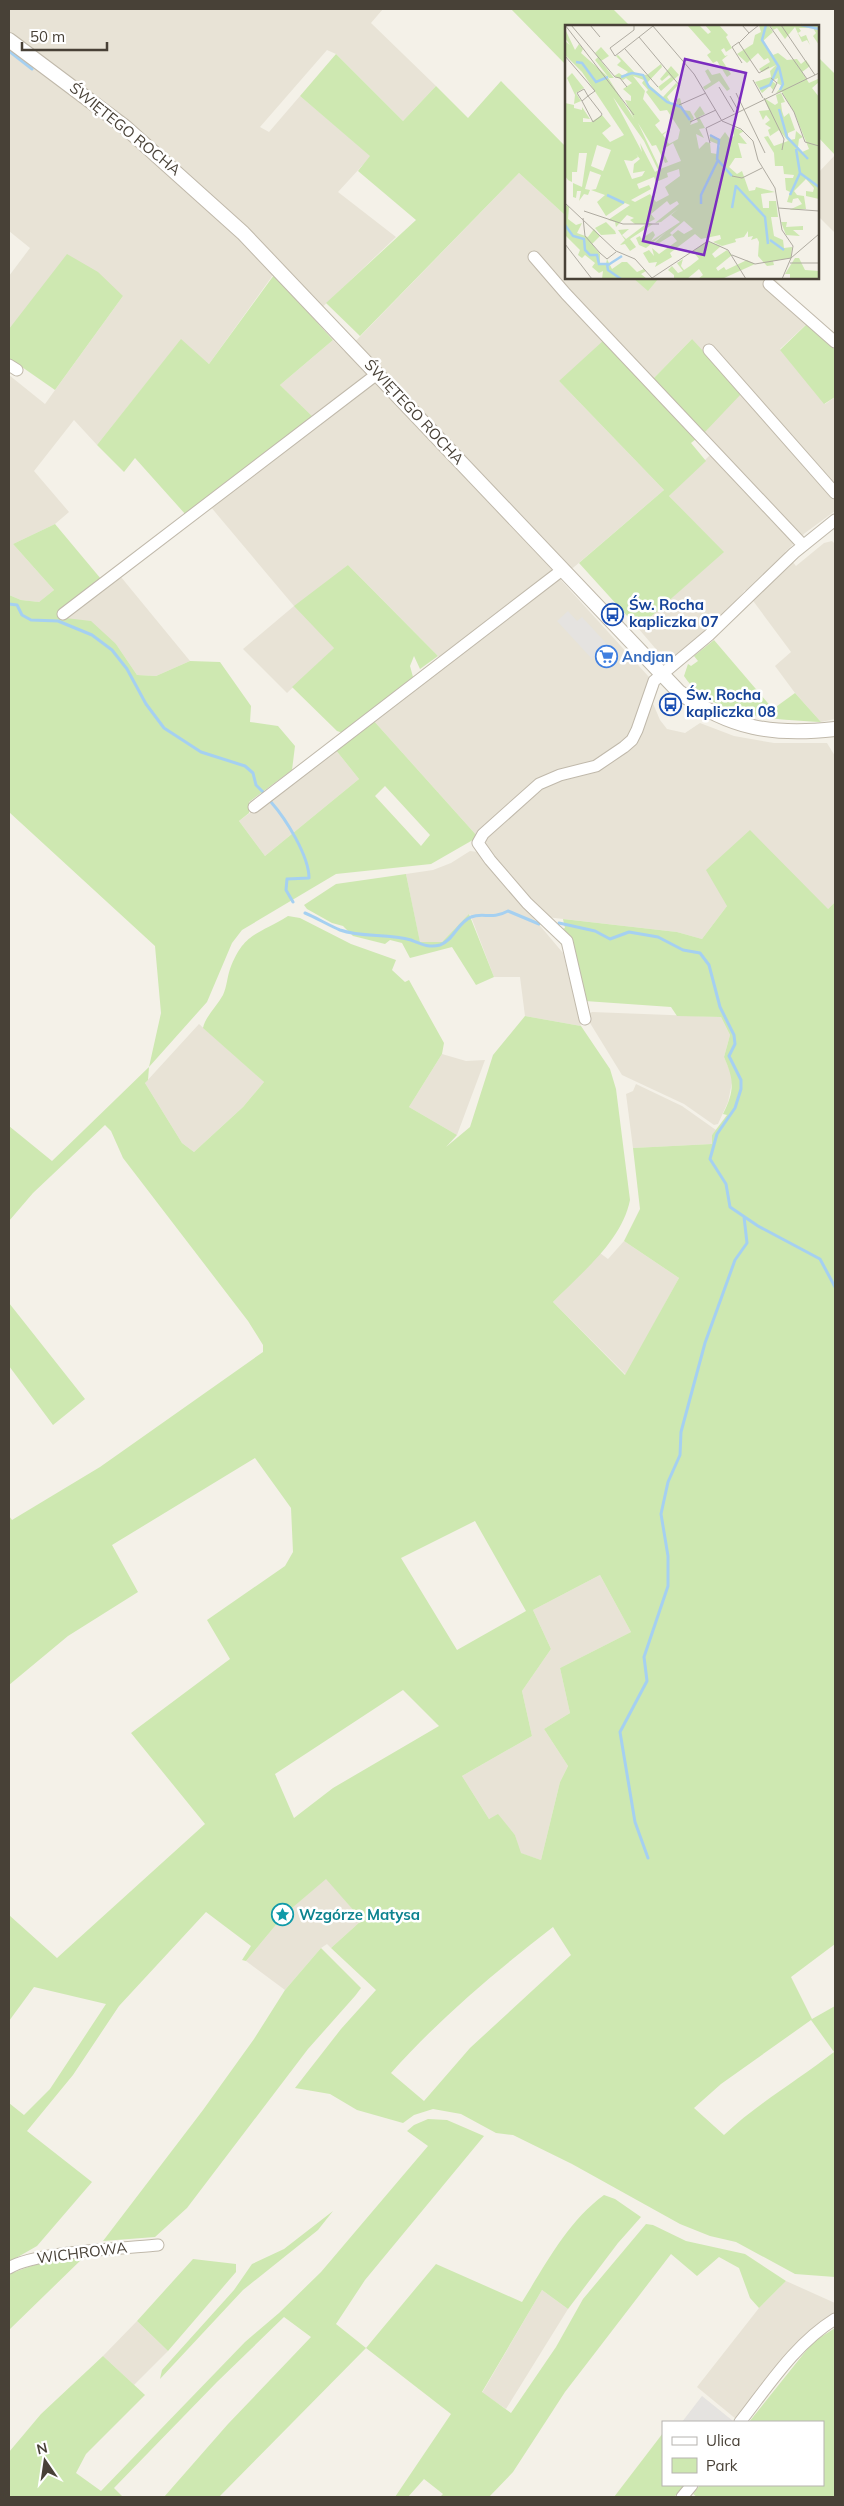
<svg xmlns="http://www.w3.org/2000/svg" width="844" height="2506" font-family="Mulish,sans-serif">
<rect width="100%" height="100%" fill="#f4f1e8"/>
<path fill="#e8e3d6" d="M9,9h374l-12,14 65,63 -33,35 -67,-67 -9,-4 -67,77 9,5 31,-36 71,60 -33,36 58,45 -84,80 -39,-42 -64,89 -28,-24 -84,105 -23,-25 -40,51 35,41 -14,12 -42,20 41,46 -15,12 -18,-2 -12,-5v-220l36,29 78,-108 -114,33v-53l21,-28 -21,-17z
M835,155v78l-17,-17v-43z
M519,173l47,43v62h67l15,12 11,-12h115l39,40 -33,31 45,55 10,-7v114l-30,22 -20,19 11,14 28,-23 8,-2 3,3v175l-14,3 -26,-29 -20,-27 16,-14 -46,-62 -34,43 -45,28 -28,-33 85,-76 -54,-56 48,-48 -13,-15 -12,-94 -39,40 -94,2 105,109 -104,89 89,98 -3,10 14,33 7,9 18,4 15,-10 34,13 40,7h53l8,13v146l-7,7 -101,-3 -25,33 -25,-7 -131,-15 -61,-71 2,-10 -9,1 -105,-117 73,-56 -98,-99 -14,83 -47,45 -44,-44 51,-43 -84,-100 111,-81 -41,-40 53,-45 12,12z
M121,577l69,84 -34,15 -19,-1 -21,-31 -49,-25z
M335,749l24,30 -94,77 -26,-35z
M470,851l8,1 85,101 18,73 -56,-10 -5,-39h-26l-24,-63 -28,28 -22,1 -14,-69 27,-4 18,-7z
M592,1012l129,5 9,18 -6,22 9,21 -5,24 -10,22 -4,1 -30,-21 -62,-29 -32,-52 -3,-8z
M199,1024l65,58 -21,25 -49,45 -12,-9 -37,-60z
M442,1054l24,7 19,-1 -28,75 -48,-28z
M636,1084l46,22 34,24 -4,5v9l-79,4 -7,-54 7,-3z
M624,1241l55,37 -53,97 -73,-73 47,-49 8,6z
M600,1575l31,57 -71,36 10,45 -26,16 24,37 -8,16 -19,78 -21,-7 -5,-18 -17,-20 -9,4 -27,-43 70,-40 -10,-45 29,-42 -18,-39z
M326,1878l36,42 -31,28 -4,-4 -6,4 -36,42 -39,-29 39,-47z
M786,2281l49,22v11l-99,105 -39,-32 62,-79z
M542,2290l26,19 -62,100 -24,-16z
M137,2321l31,30 -34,34 -31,-29z"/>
<path fill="#cee8b1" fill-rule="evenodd" d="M511,9h102l17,17h-64v39z
M336,54l67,67 33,-35 32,32 33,-37 65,66v69l-47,-43 -159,163 -34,-33 90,-83 -58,-49 12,-15 -70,-60z
M818,57l17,17v81l-17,-18z
M67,254l31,18 25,24 -68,94 -46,-32v-29z
M274,275l59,65 -53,45 34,33 -128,97 -51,-57 -11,14 -27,-27 84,-106 28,25z
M633,278h26l-11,13z
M809,322l26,28v47l-11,7 -44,-54z
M692,339l50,54 -38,40 -51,-54z
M604,340l92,99 -5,4 15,18 -37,35 55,56 -86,76 -59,-65 85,-73 -105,-109z
M55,524l46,55 -44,38 34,4 25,23 21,31 19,1 34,-15 30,1 31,44 -1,16 28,4 17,20 -3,24 -43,32v11l-10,8 26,35 94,-77 -24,-30 38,-29 105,117 -47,27 -95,10 -94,56 -10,13 -25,59 -58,65 -1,13 -3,3 37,60 12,9 49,-45 21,-25 -61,-54c2,-11 14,-22 20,-33 4,-9 4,-17 7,-26 14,-37 28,-34 58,-53l12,2 51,26 45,16 -4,10 13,12 4,-2 35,63 -2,11 -33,53 48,28 -11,12 24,-20 23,-72 32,-39 56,10 29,43 6,20 14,111c-8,41 -49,73 -77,102l72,73 54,-97 -55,-37 16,-32 -7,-61 79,-4v-9l15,-20 -4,-1c12,-24 11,-34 1,-57l6,-22 -9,-18 -44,-1 -6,-9 -86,-6 -23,-72 3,-1 -2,-9 114,13 25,7 25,-33 -21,-36 44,-40 78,79 7,-7v1042l-44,33 21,42 23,-13v271l-40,-3 -59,-32 -26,-6 -30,-12 -108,-60 -59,-29 -17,-2 -35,-19 -28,-5 -19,6 -11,8 -46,-13 -27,-16 -35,-6 46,-59 35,-39 -45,-42 31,-28 -36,-41 -41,35 -39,47 -4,-1 9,-14 -45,-34 -87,94 -46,69 -46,56 65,51 -55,64 -28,16v-159l15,12 26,-26 56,-85 -72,-17 -25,34v-106l48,43 148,-134 -74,-91 99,-74 -23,-39 78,-54 8,-14 -2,-44 -36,-50 -143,87 26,47 -70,44 -59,49v-169l3,4 88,-53 163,-115v-7l-15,-24 -125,-163 -12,-27 -6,-6 -72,68 -24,28v-95l43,35 97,-94 12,-54 -6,-67 -146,-134v-217l12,5 18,2 15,-12 -41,-46zM385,786l45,49 -9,11 -46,-50zM475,1521l51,90 -69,39 -56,-92zM600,1575l31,57 -71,36 10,45 -26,16 24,37 -8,16 -19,78 -20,-7 -6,-18 -17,-21 -9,5 -27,-43 70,-40 -10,-45 29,-42 -18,-39zM403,1690l36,36 -106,62 -39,30 -19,-44zM553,1927l18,28 -101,93 -46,53 -33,-28c48,-54 104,-101 162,-146zM811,2020l23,32c-37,29 -76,51 -110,83l-30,-27 27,-24z
M348,565l90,91 -18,13 -6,-13 -4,10 3,11 -70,56 -6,-2 -45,-44 42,-39 -40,-42z
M714,640l59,69 22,-16 26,29c-43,-2 -111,-5 -137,-46l4,-12 3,2 7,-5 -4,-5z
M406,874l14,68h22l27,-28 25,63 -18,8 -24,-38 -42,11 -8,-15 -12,-3 -5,4 -32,-8 -10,-10 -11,-3 -25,-14 -3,-4 32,-21z
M9,1303l76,96 -32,26 -44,-59z
M321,1948l40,40 -6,8 -47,53 -121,159 -32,29 -52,4 100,-131 51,-71 31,-49z
M428,2119l19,1 37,16 -119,144 -29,44 30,24 70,-84 86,38c24,-38 45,-80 82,-107l11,4 26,18 -23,26 -50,66 -26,-19 -60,102 29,21 45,-66 27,-48 63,-75 7,1 33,16 59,13 41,27 -27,27 -9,-10 -11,-30 -20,-11 -22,19 -26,-22 -106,138 -52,80 -24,25h-49l3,-3 -19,-15 -16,18h-13l56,-83 -85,-66 -147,149h-55l64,-73 83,-87 -27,-20 -67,65 -103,106 9,9h-114v-45l32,-38 62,-58 42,39 -59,59 -10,19 25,18 144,-149 34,-29 42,-41 107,-126 -21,-15 7,-6z
M333,2211l-15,19 -75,60 -83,89 2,-9 72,-80 18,-26 32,-15z
M84,2257l-75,73v-56l28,-10z
M193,2259l43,5v8l-68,79 -31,-30z
M835,2328v169h-138l-4,-3 7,-9h123v-63h-74l64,-80z
M663,2433v52h22l-11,12h-60z"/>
<path fill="#e5e3e0" d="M568,611l9,10 5,-4 25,27 -15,15 -35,-38z
M702,2396l31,25 -1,1h-50z"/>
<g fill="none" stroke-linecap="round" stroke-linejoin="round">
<path stroke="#a5d0f1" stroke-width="3" d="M9,51l23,18
M9,604l8,1 5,10 9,5 27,1 34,14 20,15 15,19 19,35 18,24 37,24 44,14 8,7 3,12 8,8
M271,802c15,17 38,54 38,76l-22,1 -1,11 7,12
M305,913c12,5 23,12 35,17 22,8 48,3 71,10 10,4 18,8 29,5 13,-4 18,-23 31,-28 12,-5 21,3 37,-6l31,13
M559,923l36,8 15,8 19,-7 29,5 25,13 17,3 9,12 11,42 14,28 1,9 -6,12 12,24v9l-6,19 -18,26 -7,25 16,25 4,23 28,19 62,33 15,28
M648,1858l-13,-36 -15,-90 27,-51 -3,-24 24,-71v-30l-7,-42 7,-32 12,-27 1,-23 24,-89 30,-83 12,-17 -3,-26"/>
<defs>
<path id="minor" d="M534,257l32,37 237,251
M769,284l66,58
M709,350l126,143
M9,365l8,5
M63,614l314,-240
M254,807l308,-237
M585,1019l-18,-78 -40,-38 -37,-43 -12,-17 5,-9 56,-50 21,-9 36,-9 28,-19 8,-7 5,-10 17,-49 55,-46 85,-82 41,-33
M9,2268c24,-16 117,-20 149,-23
M740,2422c29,-37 55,-78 95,-103
M682,2497l10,-12"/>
<path id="tertiary" d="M9,40l116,87 118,106 436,459c52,37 94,44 156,37"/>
</defs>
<use href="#minor" stroke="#c0b9ab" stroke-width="13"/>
<use href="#tertiary" stroke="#c0b9ab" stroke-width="16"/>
<use href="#minor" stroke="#fff" stroke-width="11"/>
<use href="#tertiary" stroke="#fff" stroke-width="14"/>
</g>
<defs>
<symbol id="bus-ring" viewBox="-11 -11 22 22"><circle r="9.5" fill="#fff" stroke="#1a4fb4" stroke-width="1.5"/><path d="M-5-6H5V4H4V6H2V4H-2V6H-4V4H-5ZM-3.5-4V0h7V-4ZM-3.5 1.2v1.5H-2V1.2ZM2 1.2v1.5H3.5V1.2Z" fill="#1a4fb4"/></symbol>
<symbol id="supermarket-ring" viewBox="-11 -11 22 22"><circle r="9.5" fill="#fff" stroke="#3f7fe0" stroke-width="1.5"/><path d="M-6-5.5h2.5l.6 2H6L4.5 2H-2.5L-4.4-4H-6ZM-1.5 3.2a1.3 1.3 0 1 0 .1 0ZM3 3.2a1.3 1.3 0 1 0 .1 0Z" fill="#3f7fe0"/></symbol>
<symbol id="sight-ring" viewBox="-11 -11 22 22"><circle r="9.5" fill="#fff" stroke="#0f9aa8" stroke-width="1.5"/><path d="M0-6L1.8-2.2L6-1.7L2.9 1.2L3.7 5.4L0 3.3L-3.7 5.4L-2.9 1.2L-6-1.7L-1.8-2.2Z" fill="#0f9aa8"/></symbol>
</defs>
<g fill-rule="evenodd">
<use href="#bus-ring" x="600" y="602" width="25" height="25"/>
<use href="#supermarket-ring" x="594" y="644" width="25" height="25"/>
<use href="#bus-ring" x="658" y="692" width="25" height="25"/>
<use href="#sight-ring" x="270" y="1902" width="25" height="25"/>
</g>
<g text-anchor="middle" stroke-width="5" stroke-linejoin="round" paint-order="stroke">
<g font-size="15" fill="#484137" stroke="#fff">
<text transform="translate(125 129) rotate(39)" y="5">ŚWIĘTEGO ROCHA</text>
<text transform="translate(414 412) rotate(47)" y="5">ŚWIĘTEGO ROCHA</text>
<text transform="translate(82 2253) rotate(-7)" y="5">WICHROWA</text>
</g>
<g font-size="15" font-weight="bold" fill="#164399" stroke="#fff" text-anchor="start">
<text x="629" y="610">Św. Rocha<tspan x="629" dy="17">kapliczka 07</tspan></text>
<text x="686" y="700">Św. Rocha<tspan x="686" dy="17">kapliczka 08</tspan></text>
</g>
<g font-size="15" font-weight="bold" fill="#366cbe" stroke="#fff" text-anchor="start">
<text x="622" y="662">Andjan</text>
</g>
<g font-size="15" font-weight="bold" fill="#0d838f" stroke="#fff" text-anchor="start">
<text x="299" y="1920">Wzgórze Matysa</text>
</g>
</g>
<g transform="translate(565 25)">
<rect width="254" height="254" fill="#f4f1e8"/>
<path d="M134,0l9,9 3,-2 -6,-7h14l9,10 -2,2 6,11 -6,4 -2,-4 -3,2 4,6 3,-1 -6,5 9,14 -4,3 -10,-16 -4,2 -6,-8 4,-3 -23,-26zM194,0h9l5,7 -10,9 10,14 5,-2 9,7 10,-1 4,5 5,-4 4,6 -8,6 7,11 9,-4 1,3 -7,6 7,9v102l-13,-3v-5l7,1 1,-4 -8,-9 -12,12 3,4 7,1 2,13 -17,1 13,-6 -4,-6 -5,1 -1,4 -5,-1 3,-10 -4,-2 -1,-12h8l1,-3 -10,-1 -1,-8h-8l-1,-13 -10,-16 4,-1 6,10 14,-5 -9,-11 -9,6 -2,-6 3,-2 -6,-4 5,-4 -4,-5 -3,5 -4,-9 10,-1 -5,-12 11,7 3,-2 -2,-8 5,-2 4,9 -4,1 1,8 2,6 5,-4 6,17 -7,3v3l2,4 5,-1 1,-8 7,6 -4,2 -1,8 4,5 7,-3 -15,-37 -12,-20 -6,1 6,-7 -5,-3 1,-5 -6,3 4,3 -3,6 -3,-4 -8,7 -7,-11 16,-5 -1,-6 6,-6 -14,7 -3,-3 11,-7 -2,-4 -4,2 -6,-7 -11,10 -10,-9 16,-10 2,-9 6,-3zM205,0h49v20l-6,-9 3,-3 -3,-5h-14l2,3 -3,2 3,4 5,-2 4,10 -3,-5 -5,2 -7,-15 -10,12 -8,-11 -4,2zM1,6l9,19 4,-6 4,5 -2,4 26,23 27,43 -9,-19 6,1v-5l-8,-7 9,-6 -6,-5 -3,2 -9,-4 5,-3 4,3 5,-4 -11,-7 4,-4 -5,-5 2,-1 18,19 11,1 14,-11 1,3 -15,16 16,14 13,-14 2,2 -11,12 4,6h6v-4l3,-1 3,12 7,1 4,7 -4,7 8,-3 -4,-8 6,-8 5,8 -6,3 6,11 -6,1 5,9 -8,-4 3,15 7,-7 4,1 1,10 6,1 3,-9 -10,-4v-6l10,4 5,-7 5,7 4,-3 -2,-9 12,4 -5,3 8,10 -9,-1 4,15h-7l-6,9 8,7 5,-3 7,20 6,-1 1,-3 19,5 -14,2 2,14h6v-7h7l2,16h-7l3,19 9,4 1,8 8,-1 -1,11 -18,3 1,4 -7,1 -9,-10 1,-14 -2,-4 -6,2 2,-4 -5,1v-6l-4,6 -9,2 1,3 -14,4 -9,-4 8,-3 -1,-4 -19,4 -6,-5 -25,19 2,4 -17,10 2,-5 -8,1 -6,-10 6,-3 5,6 -2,-8 7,6 18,-13 -5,-6 -16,10 -2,-2 12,-11 -20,16 -7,-3 -3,-7 4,-2 3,7 -2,-4 12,-8 2,4 -4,6 29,-19 -9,-7 7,-6 -17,13 -6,1 24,-19 -2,-3 -7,4 -3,-4 -16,13 4,5 -7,4 5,1 -23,15 6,8 -6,4 -5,-7 -5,1 5,-5 -7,-10 11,-1 -7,6 4,4 20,-15h-11l-5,-4 4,-2 -7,-3 -11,12 -1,-5 -7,-2 22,-15 -5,-2 -19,13 -9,-14 8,-7 -14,-5 5,-1 5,-14 -11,-4 -5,18 5,1 -2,5 -4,-1 -5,7 2,-10h-4l-1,7 -3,-1v-14l9,4 5,-34h-8l-2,19h-5v10l-4,-2 -3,-4v-73l9,2v3l8,2v-3l8,12 -7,-1v4h8l11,-7 9,11 -9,7 8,9 14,-7 -42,-63 -17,-17v-14l5,4 -5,-7zM68,51l11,4 -2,3 6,7 -2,2 14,19 7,-1 13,20 -2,9 -9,5 -6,-9 5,-5 -6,4 -7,-9 5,-4 -17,-22 2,-8zM48,72l31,44 14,29 -3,2 -15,-29 2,9zM73,98l14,23 4,-1 9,18 3,-1 -6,-12 11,-7 8,18 -21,8zM32,120l14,5 -8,21 -12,-5zM71,129l4,5 -6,5 -1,9 12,-2 -3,5 -10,3 -8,-19 8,1 6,-4zM114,144l1,7 -15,11 4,8 -13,7 -6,-8 -15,8 -4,-2 20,-11 -2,-4 -10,4 -2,-5 17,-7 2,5 12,-5 -1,-4zM119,196l9,8 -9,5 -6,-4 -6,5 -2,-2zM36,22l8,9 -8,5 13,17h-5l-14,-18 3,-3 -3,-4zM106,41l8,9 -18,16 -3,-4 13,-10 -2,-2 -7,6 -2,-2zM143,44l4,6 8,-2 10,16 -3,2 -8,-10 -14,9 -2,-3 8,-5 -6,-11zM7,48l12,15 -8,5 5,8 -7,3 1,-9 -8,-17zM1,180l3,2 -1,12 8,6 6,-2 -5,10 11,4 6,-8 6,7 -8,8 8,10v10h6l1,-5 5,10 10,-7h5l10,10 7,-3 2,2 -5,3 6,5h-45l1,-8 -4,2 -7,-6 3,-4 -10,-8 -3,3 -4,-3 2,-5 -15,-15zM41,197l9,9 1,3 -15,1 -6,-7zM216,197h6l-1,5 17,-1v4h-10l7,6 -14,-1zM142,216l14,5 -9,8 3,4 12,-8 5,5 -16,13 2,3 6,-4 2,3 21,-10 8,4 -33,15h-24l5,-4 -4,-6 -12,10h-13v-4l-6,-5 4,-4 6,7 5,-2 -6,-8 6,-4 -2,7 3,4 6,-4 9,-7 -6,-8zM230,233h4l6,12 14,1v8h-29v-5h-5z" fill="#cee8b1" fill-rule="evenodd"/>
<path fill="none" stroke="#a5d0f1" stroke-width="2.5" d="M201,0l-4,15 17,27 4,17 -3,6M236,0l18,4M11,37l6,1 14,19 12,-5M56,52l11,-4 11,2 6,12 18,15 14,5 9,13M195,64l10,-4 8,-18M214,84l8,28 21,22M145,110l9,5 -2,19 15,17M231,124l4,24 19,14M171,161l29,31 3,27M42,170l17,8M225,170l10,-22M136,179v-9l17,-35M167,183l4,-23M0,200l8,11 11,3 1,11 5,5h7l2,9h8l1,6 13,9M205,215l14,10M43,240l14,-9"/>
<path fill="none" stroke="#afaba1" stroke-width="1" d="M0,0l69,90M6,0l44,52 5,1 7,9M25,0l10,12M69,0v5l-24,18 5,8 38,-30M87,0l42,49 28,47 19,8 12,12 5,19 17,28 7,42 11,16 -2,12 -9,21M177,0l7,8 10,-8M204,0l38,54M216,0l34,50M184,8l-10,10 20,30 10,-6M74,12l41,49M174,17l-7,5 10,16M60,24l33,38M0,31l30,35 -7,5 -6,5 -5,-8 7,-4 4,7 14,18 -1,2 -8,6 -11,-21M206,53l6,5 -5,10M188,55l10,18M154,62l15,25M171,68l29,60M217,68l12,19 11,30 14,4M165,71l8,14M199,73l20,41 -2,11M114,80l27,-12M125,97l26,-12M145,118l-4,-15 113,-55M167,151l10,2 20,-10M0,178l51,48 19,8 17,19M213,183l41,3M19,186l39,13h36M18,193l2,18 15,17 7,6 9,-7M0,219l27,35M167,230l23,9 36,-6 28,-24M225,238h29M87,253l56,-37 20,9 18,29"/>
<path fill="#7b2cbf" fill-opacity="0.15" stroke="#7b2cbf" stroke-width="2.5" d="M120,34l61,14 -42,182 -61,-14z"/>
<rect width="254" height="254" fill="none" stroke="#484137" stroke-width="2.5"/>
</g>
<rect width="844" height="2506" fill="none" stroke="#484137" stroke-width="20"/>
<rect x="662" y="2421" width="162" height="65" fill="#ffffff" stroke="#b6b3af"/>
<rect x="672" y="2437" width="25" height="8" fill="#ffffff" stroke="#b6b3af"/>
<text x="706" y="2446" font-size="15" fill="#484137">Ulica</text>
<rect x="672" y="2458" width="25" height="15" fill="#cee8b1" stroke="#b6b3af"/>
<text x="706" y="2471" font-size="15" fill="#484137">Park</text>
<g transform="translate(45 2461) rotate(347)" stroke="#ffffff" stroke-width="4" paint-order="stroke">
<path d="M0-4L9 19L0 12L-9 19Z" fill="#484137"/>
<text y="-8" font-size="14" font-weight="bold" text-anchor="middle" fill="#484137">N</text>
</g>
<path d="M22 42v8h85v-8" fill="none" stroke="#484137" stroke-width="2.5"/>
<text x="30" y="42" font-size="15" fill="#484137" stroke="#ffffff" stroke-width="4" paint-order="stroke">50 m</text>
</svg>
